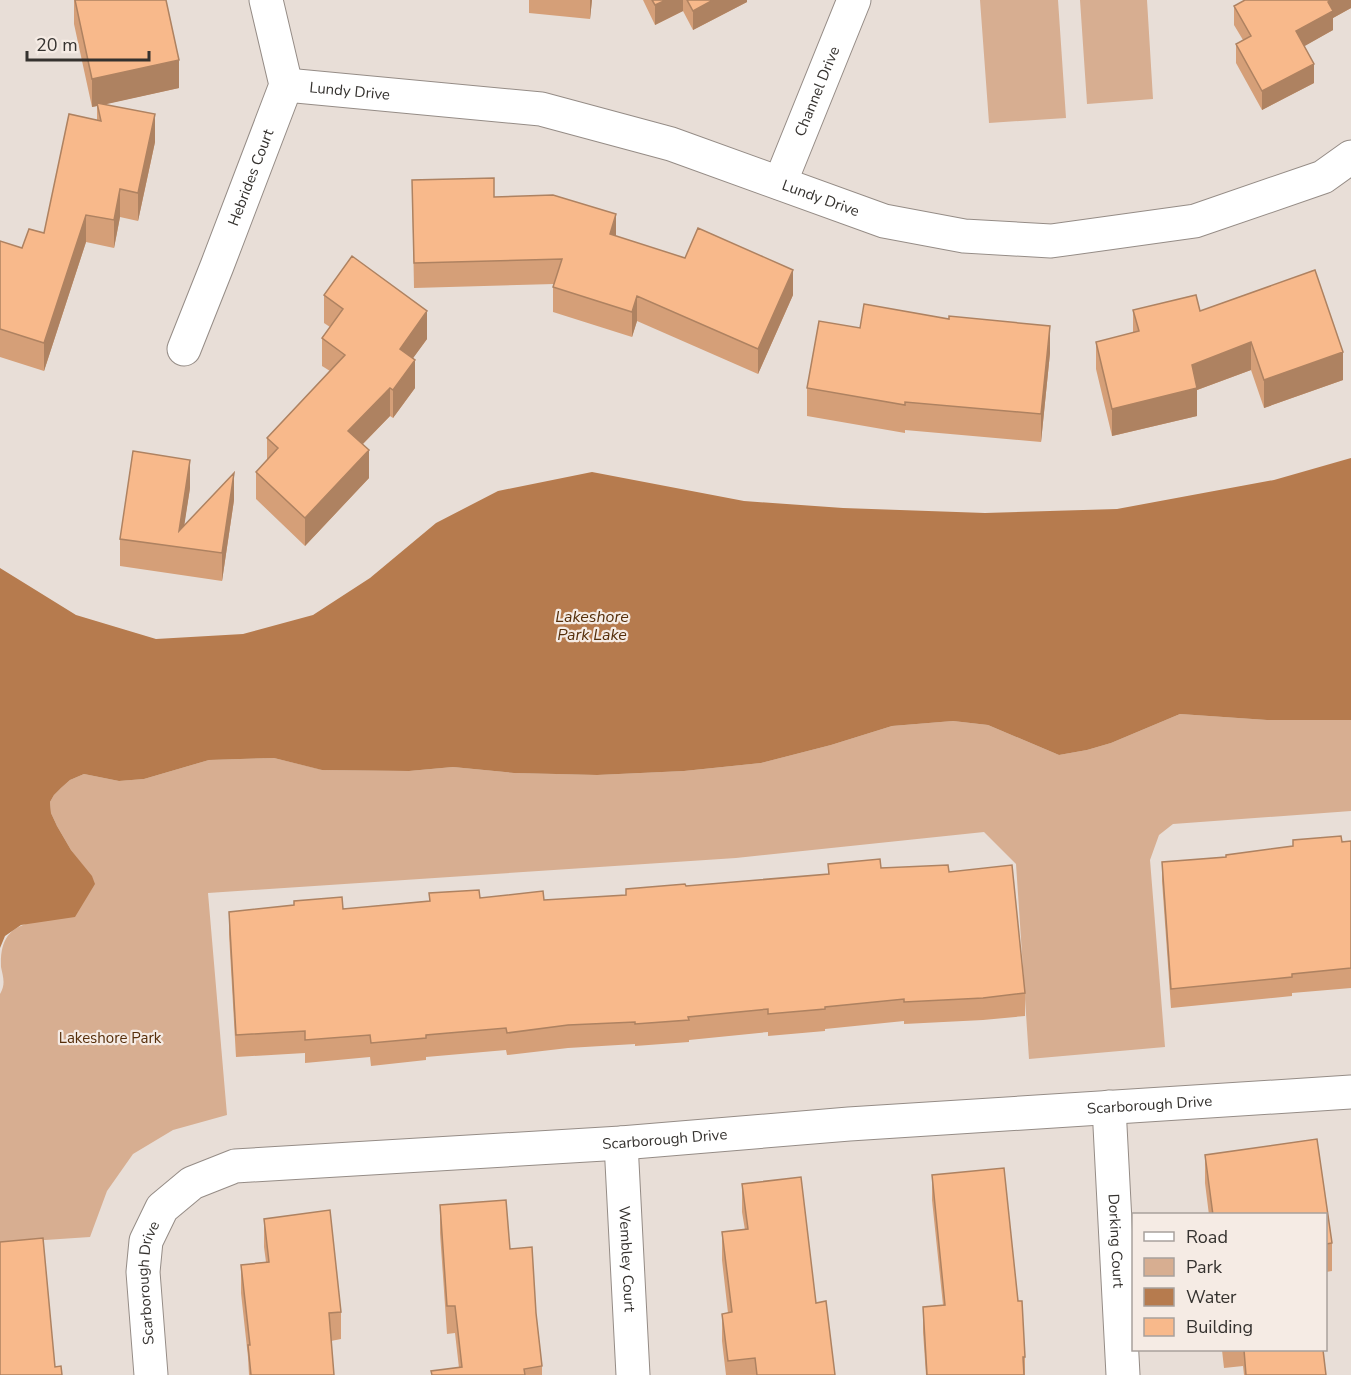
<svg xmlns="http://www.w3.org/2000/svg" width="1351" height="1375" font-family="'Nunito Sans',sans-serif">
<rect width="100%" height="100%" fill="#e8ded7"/>
<path fill="#d7ae91" d="M980,0h78l8,118 -77,5z
M1080,0h67l6,99 -66,5z
M1180,714l87,6h84v91l-178,13 -14,11 -9,25 15,187 -136,12 -13,-195 -32,-32 -248,26 -528,35 19,222 -54,15 -40,24 -26,37 -17,46 -90,6v-249c6,-10 3,-17 1,-27 -1,-26 7,-39 31,-45l59,-46 -20,-26 -14,-24 -6,-13 -1,-11 4,-7 7,-7 9,-8 14,-6 35,7 25,-2 65,-19 65,-2 49,12 86,1 44,-4 61,6 83,2 87,-4 77,-8 70,-18 61,-19 61,-5 35,4 71,30 28,-5 24,-7z"/>
<path fill="#b67b4e" d="M1351,458v262h-84l-87,-6 -69,29 -24,7 -28,5 -71,-30 -35,-4 -61,5 -61,19 -70,18 -77,8 -87,4 -83,-2 -61,-6 -44,4 -87,-1 -48,-12 -65,2 -65,19 -25,2 -35,-7 -14,6 -9,8 -7,7 -4,7 1,11 6,13 14,24 21,26 3,8 -20,33 -54,8 -16,11 -5,12v-380l76,47 80,24 87,-5 70,-19 57,-37 66,-55 62,-32 94,-19 152,29 99,7 142,5 132,-4 157,-29z"/>
<g fill="none" stroke-linecap="round" stroke-linejoin="round">
<defs>
<g id="minor">
<path id="s1" d="M286,85l255,24 130,35 213,77 80,15 87,5 144,-20 128,-44 28,-20"/>
<path id="s2" d="M780,183l74,-183"/>
<path id="s3" d="M184,349l33,-83 69,-181 -20,-85"/>
<path id="s4" d="M1109,1107l14,268"/>
<path id="s5" d="M621,1143l12,232"/>
<path id="s6" d="M151,1375l-8,-103 3,-31 16,-33 30,-25 43,-17 386,-23 228,-19 502,-32"/>
</g>
</defs>
<use href="#minor" stroke="#958c86" stroke-width="35"/>
<use href="#minor" stroke="#fff" stroke-width="33"/>
</g>
<path fill="#d59f78" d="M74,0h92l13,88 -74,16 50,38 -17,79 -18,-4 -6,31 -28,-6 -42,129 -44,-14v-116l22,7 22,-15 53,-113v-14l-5,1 -18,-83z
M529,0h63l-2,19 -61,-6z
M643,0h104v2l-54,28 -10,-19 -28,14z
M1351,0v8l-18,10v12l-29,16 10,37 -52,27 -26,-47v-19l7,-4 -9,-15v-19z
M412,180l82,17 299,98 -35,79 -121,-53 -5,16 -79,-25v-25l1,-3 -140,4z
M324,295l103,44 -14,19 2,30 -22,30 -3,-2 -27,28 6,34 -64,68 -49,-47v-27l11,-12v-22l63,-67 -8,-5v-28l8,-11 -6,-4z
M1133,310l67,1 143,69 -79,28 -13,-38 -54,20v26l-85,20 -16,-67v-27l37,-9z
M860,328l190,25 -9,89 -136,-12v3l-98,-17v-28z
M190,488l-6,37 50,-25 -12,81 -102,-15v-27z
M1293,840l58,1v147l-59,5v3l-121,12 -9,-127v-19l64,-5 67,-11z
M828,864l121,8 76,121v23l-42,4 -79,4v-3l-79,8v2l-57,5v-4l-79,8v2l-54,4v-2l-67,4 -61,7 -1,-5 -80,7v3l-55,6 -1,-9 -65,6v-10l-69,4 -7,-123v-22l114,-3 86,-8v-8l51,5 64,2 82,-5 60,-9 142,-12z
M1317,1139l15,104v28l-6,1v-57h-117l-4,-32v-28z
M932,1175l86,126 7,56v18h-99l-3,-43v-25l20,-2 -11,-105z
M742,1184l74,119 19,72h-109l-4,-34v-27l6,-1 -6,-53v-28l23,-2 -3,-18z
M440,1205l70,44 26,64 6,53v9h-111l28,-7 -4,-35 -8,1 -7,-101z
M264,1219l77,93v27l-10,2 3,34h-85l-1,-18 -7,-64v-28l25,-3 -2,-15z
M1222,1350h101l3,25h-82l-1,-9 -19,2z"/>
<path fill="#ae8261" d="M590,0h2l-2,19z
M666,0h17v11l-28,14v-20z
M713,0h34v2l-54,28v-19z
M1331,0h20v8l-18,10v12l-37,21v-20l32,-29z
M179,60v28l-81,18 -1,-3v3l-5,1v-28z
M1314,64v19l-52,27v-19z
M155,114v28l-17,79v-28z
M120,189v28l-6,31v-28z
M616,214v25l-6,-5z
M86,215v27l-42,129v-28z
M793,270v25l-35,79v-25z
M637,296v25l-5,16v-25z
M427,311v28l-27,37v-27z
M1050,326v27l-9,89v-28z
M1251,342v28l-54,20v26l-85,20v-27l80,-44z
M1343,352v28l-79,28v-28z
M415,360v28l-22,30v-28z
M390,388v28l-42,43v-28z
M369,450v28l-64,68v-28z
M190,460v28l-9,59 -2,-16z
M234,473v27l-12,81v-28z"/>
<path fill="#f8b98b" stroke="#ae8261" stroke-width="1.5" d="M75,0h91l13,60 -87,19z
M652,0h14l-11,5z
M687,0h26l-20,11z
M1245,0h86l-3,2 5,9 -37,20 18,33 -52,27 -26,-47 15,-8 -17,-30z
M97,103l58,11 -17,79 -18,-4 -6,31 -28,-5 -42,128 -44,-14v-88l22,7 7,-19 15,4 25,-119 32,7z
M494,178v19l59,-2 63,19 -6,20 75,24 13,-30 95,42 -35,79 -121,-53 -5,16 -79,-25 9,-28 -148,4 -2,-83z
M352,256l75,55 -27,38 15,11 -22,30 -3,-2 -42,43 21,19 -64,68 -49,-46 22,-24 -11,-10 78,-83 -23,-17 21,-29 -19,-14z
M1315,270l28,82 -79,28 -13,-38 -59,23 5,23 -85,21 -16,-67 43,-11 -6,-21 63,-15 4,16z
M864,304l85,15v-3l101,10 -9,88 -136,-12v3l-98,-17 12,-67 41,7z
M133,451l57,9 -11,71 55,-58 -12,80 -102,-14z
M1341,836l1,6 9,-1v127l-59,6v3l-121,12 -9,-127 64,-5v-2l67,-9v-6z
M880,859l1,9 67,-3 1,7 63,-7 13,128 -42,5 -79,4v-3l-79,8v2l-57,5v-5l-80,8 1,3 -54,4v-2l-67,3 -61,8 -1,-5 -80,7v3l-55,5 -1,-8 -65,5v-9l-69,4 -7,-123 65,-7v-4l48,-4 1,12 87,-8 -1,-8 50,-3 1,8 63,-7 1,9 82,-5v-6l59,-5 1,2 143,-12 -1,-10z
M1317,1139l15,104 -6,1v-29h-113l-8,-60z
M1004,1168l14,133h4l3,56h-2l1,18h-97l-4,-68 22,-2 -13,-130z
M801,1177l15,126 10,-2 9,74h-78l-2,-17 -27,3 -6,-47 10,-2 -10,-80 26,-3 -6,-45z
M506,1200l4,49 22,-2 4,66 6,53 -18,3 1,6h-93l-1,-4 31,-4 -7,-61h-8l-7,-101z
M330,1210l11,102 -12,1 5,62h-83l-3,-30h2l-9,-80 28,-3 -5,-43z
M43,1238l12,129 6,-1 1,9h-62v-133z
M1244,1350h79l3,25h-80z"/>
<g text-anchor="middle" stroke-width="4.5" stroke-linejoin="round" paint-order="stroke">
<g font-size="15" fill="#35322f" stroke="#f5ebe4">
<text dy="5" stroke="none"><textPath href="#s1" startOffset="64">Lundy Drive</textPath></text>
<text dy="5" stroke="none"><textPath href="#s2" startOffset="99">Channel Drive</textPath></text>
<text dy="5" stroke="none"><textPath href="#s3" startOffset="184">Hebrides Court</textPath></text>
<text dy="5" stroke="none"><textPath href="#s1" startOffset="550">Lundy Drive</textPath></text>
<text dy="5" stroke="none"><textPath href="#s6" startOffset="1173">Scarborough Drive</textPath></text>
<text dy="5" stroke="none"><textPath href="#s6" startOffset="687">Scarborough Drive</textPath></text>
<text dy="5" stroke="none"><textPath href="#s4" startOffset="134">Dorking Court</textPath></text>
<text dy="5" stroke="none"><textPath href="#s5" startOffset="116">Wembley Court</textPath></text>
<text dy="5" stroke="none"><textPath href="#s6" startOffset="93">Scarborough Drive</textPath></text>
</g>
<g font-size="15" fill="#562e0a" stroke="#f5ebe4">
<text x="110" y="1043">Lakeshore Park</text>
</g>
<g font-size="16" font-style="italic" fill="#552e09" stroke="#f5ebe4">
<text x="592" y="622">Lakeshore<tspan x="592" dy="18">Park Lake</tspan></text>
</g>
</g>
<rect x="1132" y="1213" width="195" height="138" fill="#f5ebe4" stroke="#a8a19c" stroke-width="1.5"/>
<rect x="1144" y="1232" width="30" height="9" fill="#ffffff" stroke="#a8a19c" stroke-width="1.5"/>
<text x="1186" y="1243" font-size="18" fill="#35322f">Road</text>
<rect x="1144" y="1258" width="30" height="18" fill="#d7ae91" stroke="#a8a19c" stroke-width="1.5"/>
<text x="1186" y="1273" font-size="18" fill="#35322f">Park</text>
<rect x="1144" y="1288" width="30" height="18" fill="#b67b4e" stroke="#a8a19c" stroke-width="1.5"/>
<text x="1186" y="1303" font-size="18" fill="#35322f">Water</text>
<rect x="1144" y="1318" width="30" height="18" fill="#f8b98b" stroke="#a8a19c" stroke-width="1.5"/>
<text x="1186" y="1333" font-size="18" fill="#35322f">Building</text>
<path d="M27 51v9h122v-9" fill="none" stroke="#35322f" stroke-width="3"/>
<text x="36" y="51" font-size="18" fill="#35322f" stroke="#f5ebe4" stroke-width="4.5" paint-order="stroke">20 m</text>
</svg>
